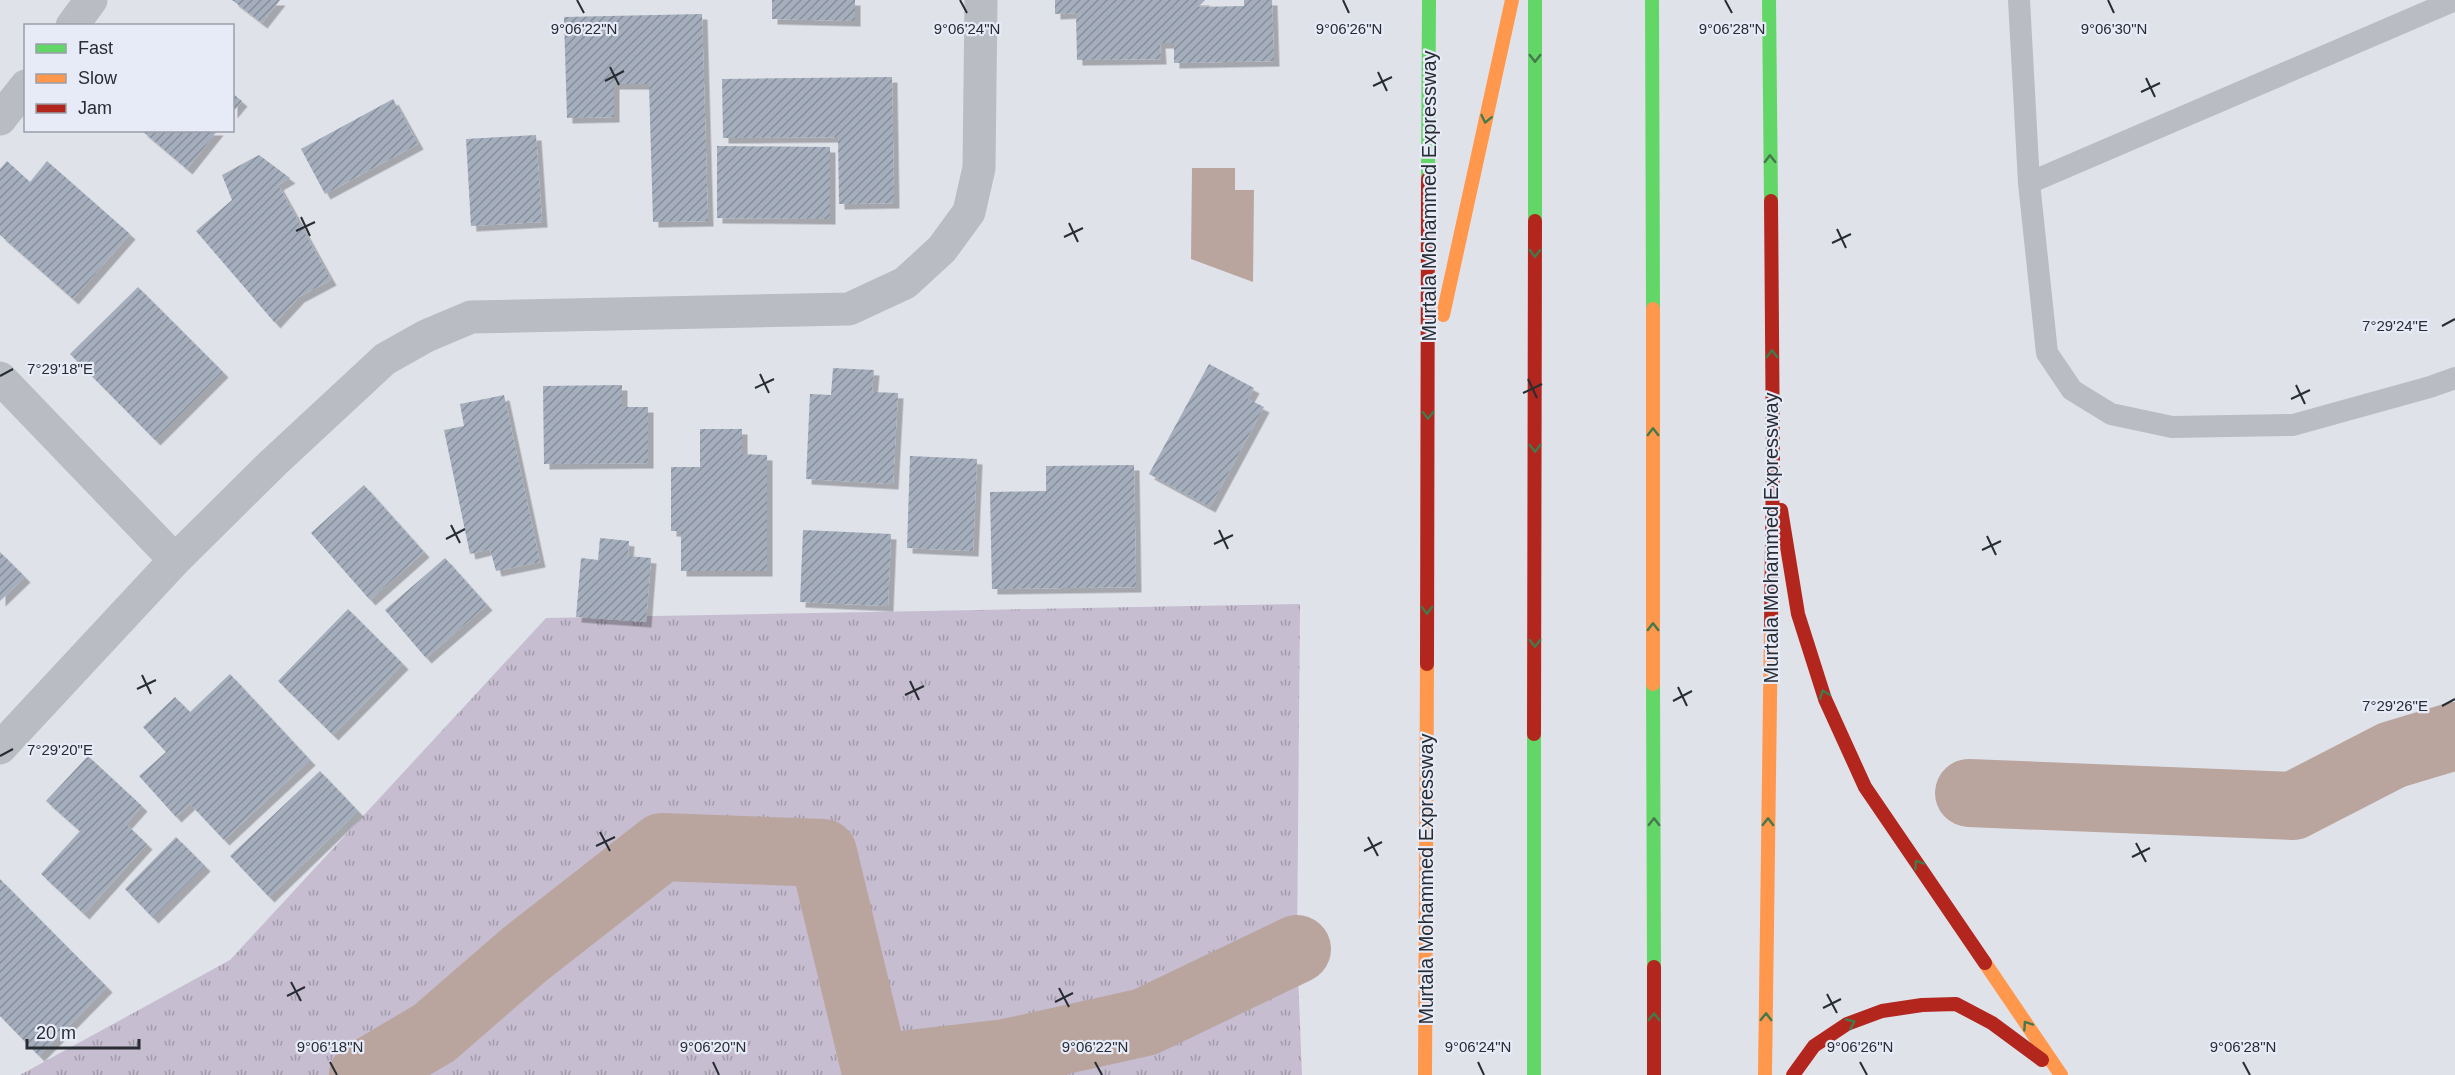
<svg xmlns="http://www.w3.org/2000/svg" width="2455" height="1075" font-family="Helvetica,sans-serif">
<defs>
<pattern id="grass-tufts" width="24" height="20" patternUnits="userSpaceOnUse" patternTransform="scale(1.5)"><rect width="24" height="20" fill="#c6bdd0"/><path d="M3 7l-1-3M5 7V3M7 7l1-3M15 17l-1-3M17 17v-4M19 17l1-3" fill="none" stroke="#a19aa9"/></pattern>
<pattern id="building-hatch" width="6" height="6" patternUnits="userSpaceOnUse" patternTransform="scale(1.5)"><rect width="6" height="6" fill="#a4aebc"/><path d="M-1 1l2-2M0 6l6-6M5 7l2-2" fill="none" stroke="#868e99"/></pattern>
<filter id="shadow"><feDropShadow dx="5.5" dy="5.5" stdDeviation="0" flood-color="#0004"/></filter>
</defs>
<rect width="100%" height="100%" fill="#e0e2ea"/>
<path fill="url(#grass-tufts)" d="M1300,604l-3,345 5,126h-1282l210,-115 316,-342z"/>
<path fill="#b9a59e" d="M1192,168h43v22h19l-1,92 -62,-23z"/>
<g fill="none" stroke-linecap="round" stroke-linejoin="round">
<path stroke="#b9a59e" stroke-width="68" d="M1969,793l324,13 99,-51 63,-19
M363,1075l71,-42 90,-78 138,-108 161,6 52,215 131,-15 139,-31 152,-73"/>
</g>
<path fill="url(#building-hatch)" filter="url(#shadow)" d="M232,0h48l-18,23z
M772,0h83v21l-83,-2z
M1055,0h150l-7,7 46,-1v-6h28l2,61 -100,2v-20h-14l1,16 -84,1 -1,-47 -21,1z
M702,14l6,207 -55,1 -4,-138h-35v33l-47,1 -3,-101z
M892,77l2,126 -55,1 -1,-67 -115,1 -1,-59z
M232,93l10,8 -10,12z
M393,99l25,45 -93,50 -24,-45z
M141,130h77l-31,39z
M536,135l6,87 -71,4 -5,-87z
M717,146l113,1v72l-113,-1z
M259,155l31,23 -12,7 53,95 -32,17 -24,26 -79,-92 36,-31 -10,-25z
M7,161l23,21 17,-21 83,73 -57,65 -73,-64v-66z
M138,287l85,85 -68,68 -85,-86z
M1209,364l45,24 -6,11 16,8 -54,100 -61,-33z
M833,368l41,2 -2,22 26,1 -5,91 -87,-5 4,-85 21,1z
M622,385v22h26v56l-104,1 -1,-78z
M504,395l36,167 -44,9 -6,-22 -20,5 -26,-124 20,-4 -4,-22z
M700,429h42v25l25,1v116h-86v-40h-10v-64h29z
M910,456l67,3 -4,92 -66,-3z
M1134,465l2,122 -144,2 -2,-97 56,-1v-25z
M364,485l60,67 -54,48 -59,-67z
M803,530l88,4 -3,72 -88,-4z
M600,538l29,3 -1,15 23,2 -5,64 -70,-5 5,-59 17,2z
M0,552l25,25 -25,24z
M445,558l42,47 -61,53 -41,-48z
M348,609l55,55 -70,71 -55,-54z
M230,674l80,86 -86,80 -34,-36 -14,13 -37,-41 27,-24 -23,-25 32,-30 15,15z
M88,756l54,50 -16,18 21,20 -63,70 -43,-40 39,-43 -34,-30z
M320,771l38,40 -89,86 -39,-41z
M176,837l29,29 -52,52 -28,-29z
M0,879l107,108 -68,69 -39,-40z"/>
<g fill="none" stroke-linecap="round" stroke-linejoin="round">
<path stroke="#b9bcc3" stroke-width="22" d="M2019,0l10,183 18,170 25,37 39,24 61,13 121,-2 137,-38 25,-9
M2029,183l426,-183"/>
<path stroke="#b9bcc3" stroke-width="33" d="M72,26l19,-26
M0,119l26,-33
M0,378l175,182
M0,748l175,-188 98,-97 112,-104 41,-23 45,-19 378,-8 56,-26 37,-34 27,-37 10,-44 2,-168"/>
<path stroke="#63d668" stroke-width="14" d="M1652,0l1,309
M1769,0l2,201
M1428,179l1,-179
M1535,221v-221
M1653,684l1,283
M1534,1075v-341"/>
<path stroke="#ff974d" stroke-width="14" d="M1653,309v375
M1443,315l69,-315
M1985,963l76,112
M1425,1075l2,-411
M1765,1075l6,-451"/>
<path stroke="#b3261e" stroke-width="14" d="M1771,201l2,258 -2,165
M1781,510l17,104 27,85 40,88 120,176
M1427,664l1,-485
M1534,734l1,-513
M1654,967v108
M1793,1075l21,-29 33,-22 35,-13 40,-6 34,-1 36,19 50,37"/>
</g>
<defs><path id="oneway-chevron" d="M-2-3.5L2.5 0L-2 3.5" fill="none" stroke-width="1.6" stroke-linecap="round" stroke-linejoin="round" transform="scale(1.5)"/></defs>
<g stroke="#43794b">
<use href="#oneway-chevron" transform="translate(1535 58) rotate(90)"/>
<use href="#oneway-chevron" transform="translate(1486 119) rotate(102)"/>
<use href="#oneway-chevron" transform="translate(1770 159) rotate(-91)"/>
<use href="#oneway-chevron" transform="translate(1535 253) rotate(90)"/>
<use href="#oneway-chevron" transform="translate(1772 354) rotate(-91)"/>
<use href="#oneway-chevron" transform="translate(1428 415) rotate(90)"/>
<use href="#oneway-chevron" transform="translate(1653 432) rotate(-90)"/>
<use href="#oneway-chevron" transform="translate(1535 448) rotate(90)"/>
<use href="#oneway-chevron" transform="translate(1427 610) rotate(90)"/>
<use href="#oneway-chevron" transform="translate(1653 627) rotate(-90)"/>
<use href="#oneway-chevron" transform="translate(1535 643) rotate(90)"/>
<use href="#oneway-chevron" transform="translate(1824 694) rotate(-110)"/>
<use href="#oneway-chevron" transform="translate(1654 822) rotate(-90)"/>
<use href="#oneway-chevron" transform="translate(1768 822) rotate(-89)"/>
<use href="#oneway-chevron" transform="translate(1918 864) rotate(-124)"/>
<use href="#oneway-chevron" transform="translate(1654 1017) rotate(-90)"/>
<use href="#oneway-chevron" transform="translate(1766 1017) rotate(-89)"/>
<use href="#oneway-chevron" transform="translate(1851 1023) rotate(-25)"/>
<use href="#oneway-chevron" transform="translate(2027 1025) rotate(-124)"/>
</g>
<path fill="none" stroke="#282d33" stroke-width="2" d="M577,0l7,13M960,0l7,13M1343,0l6,13M1725,0l7,13M2108,0l6,13M610,67l9,18M1378,72l9,19M2146,78l9,19M605,81l19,-10M1373,86l19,-9M2141,92l19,-9M301,217l9,19M1069,223l9,19M1837,229l9,19M296,231l19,-9M1064,237l19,-9M1832,243l19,-9M2442,326l13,-7M760,374l9,19M0,376l13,-7M1528,379l9,19M2296,385l9,19M755,388l19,-9M1523,393l19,-9M2291,399l19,-9M451,525l9,18M1219,530l9,19M1987,536l9,19M446,539l19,-10M1214,544l19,-9M1982,550l19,-9M142,675l9,19M910,681l9,19M1678,687l9,19M137,689l19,-9M905,695l19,-9M1673,701l19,-10M2442,706l13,-7M0,756l13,-7M600,832l10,19M1368,837l10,19M2136,843l10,19M596,846l19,-9M1364,851l18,-9M2132,857l18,-9M291,982l10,19M1059,988l10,19M1827,994l10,19M287,996l18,-9M1055,1002l18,-9M1823,1008l18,-9M330,1062l7,13M713,1062l6,13M1095,1062l7,13M1478,1062l6,13M1860,1062l7,13M2243,1062l7,13"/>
<g text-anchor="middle" stroke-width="4.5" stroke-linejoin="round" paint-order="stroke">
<g font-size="20" fill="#282d33" stroke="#e7eaf7">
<text transform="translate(1429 196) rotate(-90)" y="7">Murtala Mohammed Expressway</text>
<text transform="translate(1771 538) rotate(-90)" y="7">Murtala Mohammed Expressway</text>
<text transform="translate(1426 879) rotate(-90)" y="7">Murtala Mohammed Expressway</text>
</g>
</g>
<g font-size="15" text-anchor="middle" fill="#282d33" stroke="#e7eaf7" stroke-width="4.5" stroke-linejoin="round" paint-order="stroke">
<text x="584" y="34">9°06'22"N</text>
<text x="967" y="34">9°06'24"N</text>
<text x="1349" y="34">9°06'26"N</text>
<text x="1732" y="34">9°06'28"N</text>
<text x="2114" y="34">9°06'30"N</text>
<text x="2395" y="331">7°29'24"E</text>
<text x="60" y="374">7°29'18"E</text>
<text x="2395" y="711">7°29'26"E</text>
<text x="60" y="755">7°29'20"E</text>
<text x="330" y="1052">9°06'18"N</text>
<text x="713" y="1052">9°06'20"N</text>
<text x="1095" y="1052">9°06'22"N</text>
<text x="1478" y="1052">9°06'24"N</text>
<text x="1860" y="1052">9°06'26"N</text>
<text x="2243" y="1052">9°06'28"N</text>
</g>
<rect x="24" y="24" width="210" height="108" fill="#e7eaf7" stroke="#9b9ea9" stroke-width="1.5"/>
<rect x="36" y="44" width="30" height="9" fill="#63d668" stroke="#9b9ea9" stroke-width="1.5"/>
<text x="78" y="54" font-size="18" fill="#282d33">Fast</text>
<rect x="36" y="74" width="30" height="9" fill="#ff974d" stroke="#9b9ea9" stroke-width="1.5"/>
<text x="78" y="84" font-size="18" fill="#282d33">Slow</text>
<rect x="36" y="104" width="30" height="9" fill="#b3261e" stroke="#9b9ea9" stroke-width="1.5"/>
<text x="78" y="114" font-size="18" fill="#282d33">Jam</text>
<path d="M27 1039v9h112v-9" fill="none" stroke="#282d33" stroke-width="3"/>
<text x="36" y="1039" font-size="18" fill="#282d33" stroke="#e7eaf7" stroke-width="4.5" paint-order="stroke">20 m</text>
</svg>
